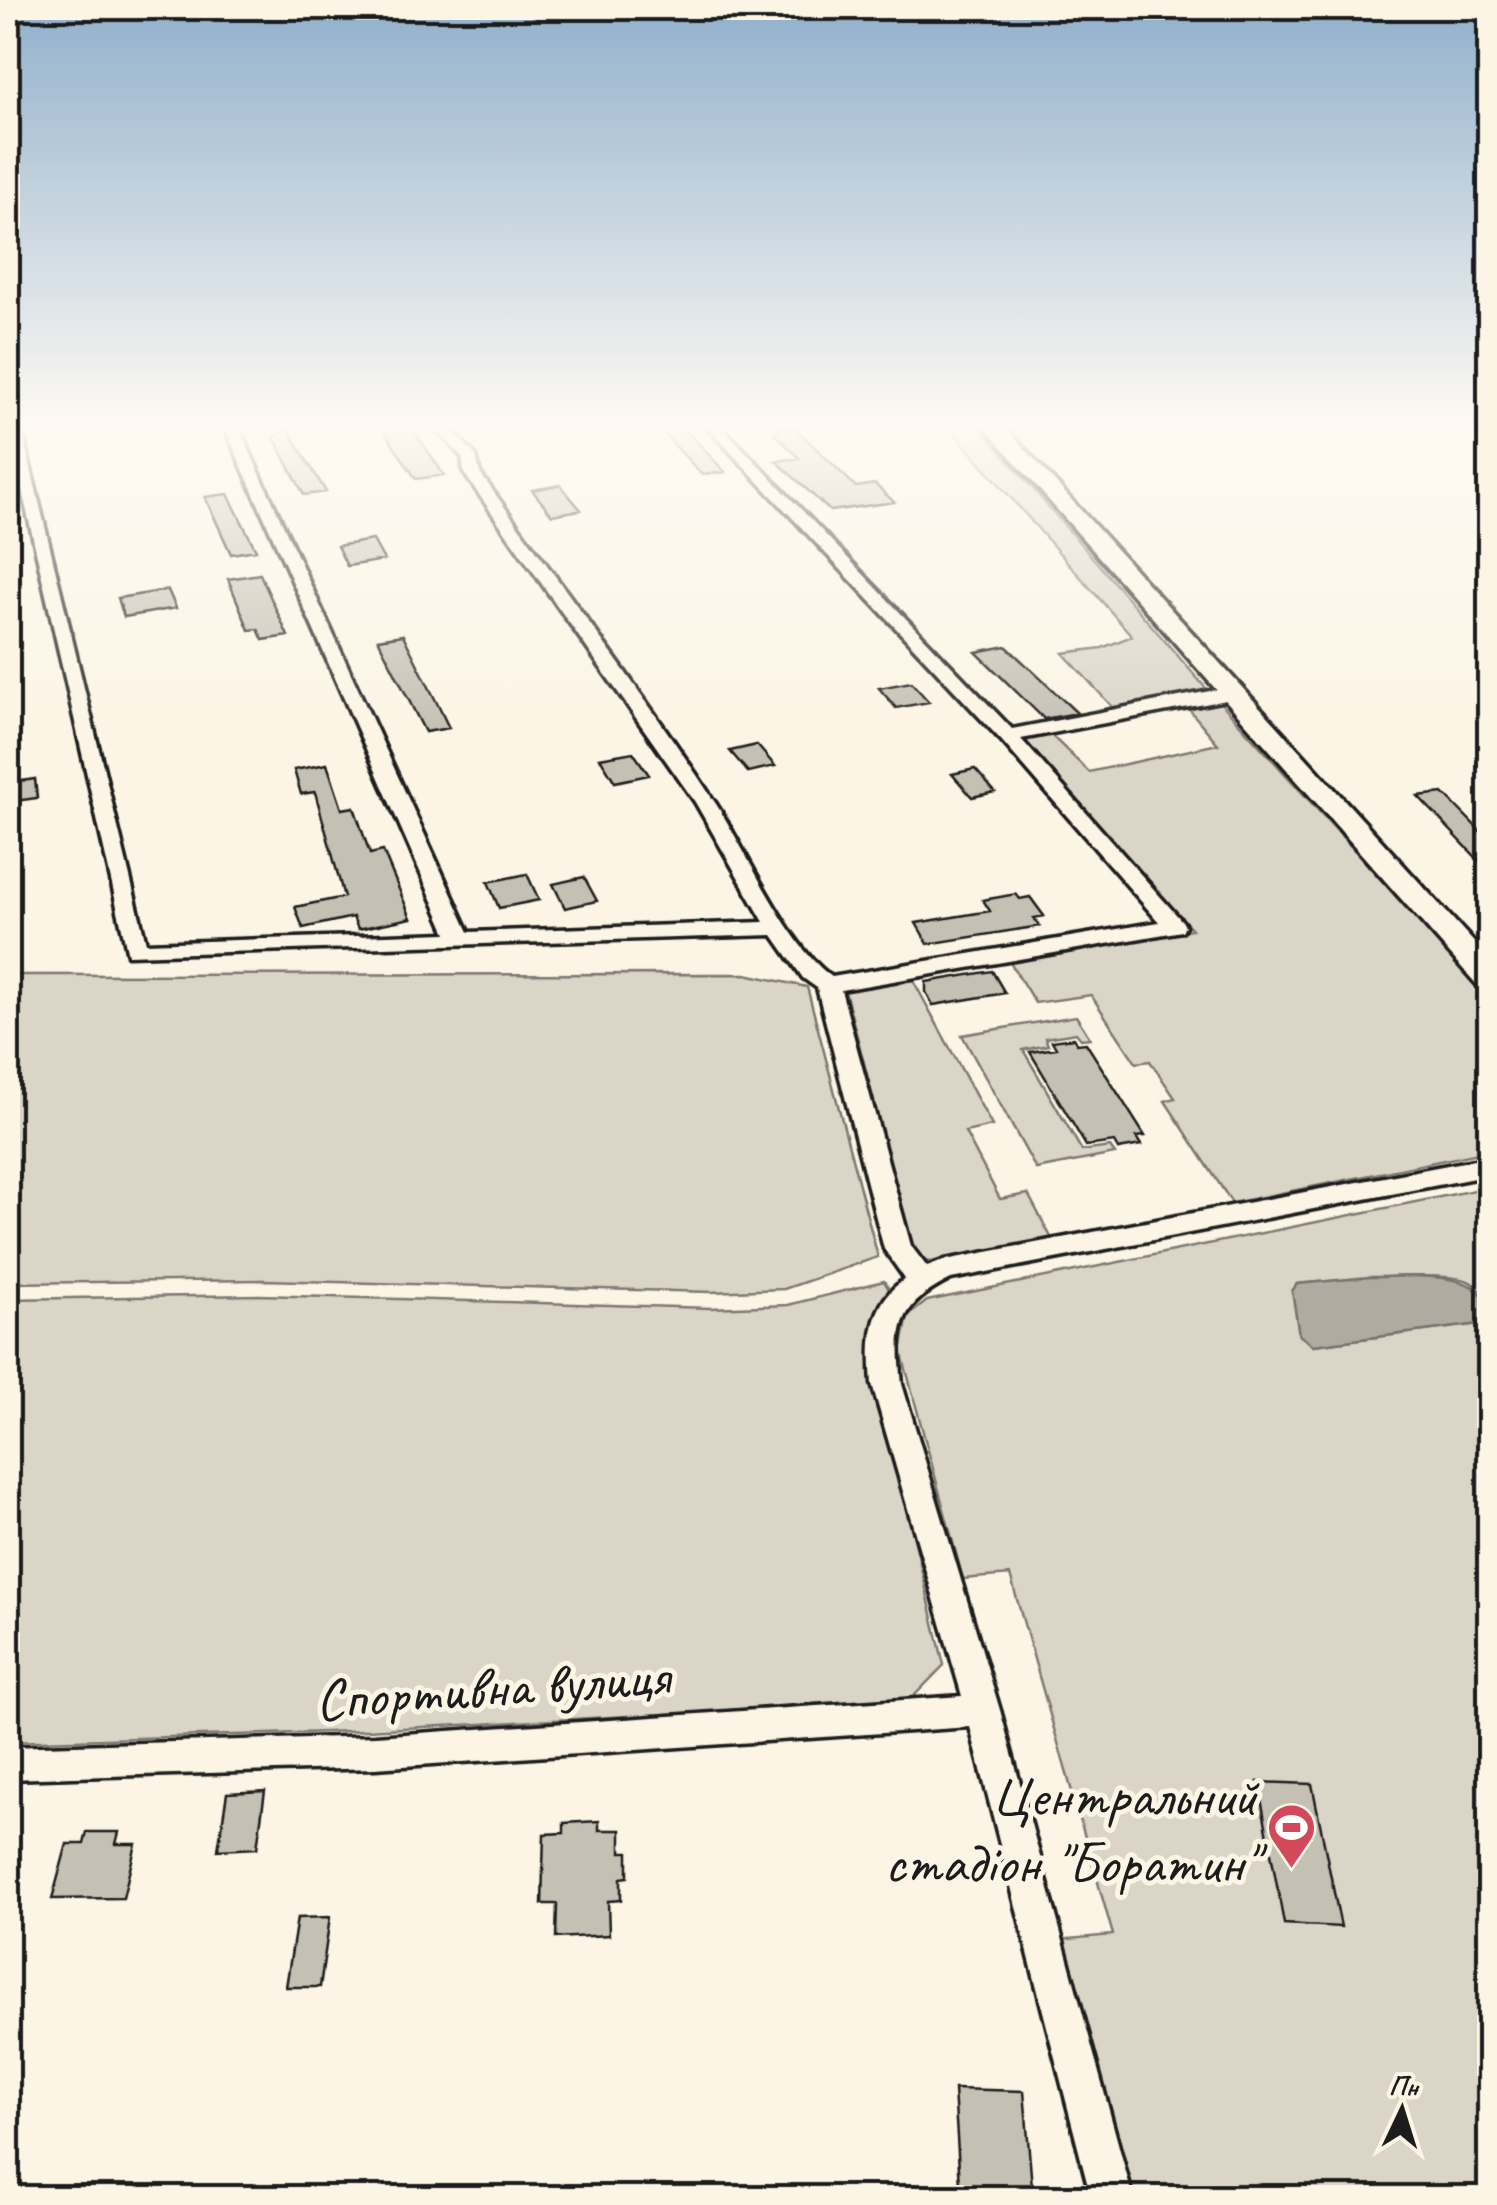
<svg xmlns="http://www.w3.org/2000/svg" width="1497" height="2205" font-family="Caveat,sans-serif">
<rect width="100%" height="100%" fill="#fcf5e5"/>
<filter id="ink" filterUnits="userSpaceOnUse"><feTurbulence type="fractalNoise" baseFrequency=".01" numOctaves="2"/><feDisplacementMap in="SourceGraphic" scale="20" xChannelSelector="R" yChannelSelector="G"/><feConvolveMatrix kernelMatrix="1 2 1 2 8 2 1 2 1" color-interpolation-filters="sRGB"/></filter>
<g filter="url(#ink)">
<path fill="#dbd5c8" stroke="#7c7872" stroke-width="2.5" d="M950,428h30l230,265 -94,18 -53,-58 39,-5 30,-12z
M1220,702l269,297v152l-257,52 -67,-102 10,-3 -25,-37 -14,2 -45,-68 -56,8 -26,-42 183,-32 -171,-189 29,-6 39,38 129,-28 -30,-36z
M746,974l61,13 71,270 -94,32 -73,3 -448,-12 -255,3v-308z
M913,980l79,146 -27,6 35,67 28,-5 24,45 -120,23 -16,-2 -71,-269z
M1076,1016l14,22 -9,1 -5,-6 -31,5 3,7 -25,5 59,101 28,-4 5,7 -79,15 -74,-134z
M1489,1187v125c-4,-13 -8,-25 -21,-31 -25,-11 -139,0 -171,3l16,61 174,-22 2,-5v879h-363l-70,-257 57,-5 -103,-360 -47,4 -62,-228 7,-35 19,-15z
M884,1281l6,10 -16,25 -5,31 75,318 -35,36 -581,31 -320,10v-443l251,-4 452,13 77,-3z"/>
<path fill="#b0aba1" stroke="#75726c" stroke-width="2.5" d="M1369,1277c37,1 128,-13 119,46l-175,22 -14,-10 -7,-44 5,-7z"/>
<path fill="#c4c0b3" stroke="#1c1c1c" stroke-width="2.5" d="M382,428h30l32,47 -28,4z
M659,428h25l41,44 -23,3z
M779,428h16l61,59 19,-3 19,18 -64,9 -54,-50 23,-3 -25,-25z
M288,429l38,63 -22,3 -30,-58z
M560,485l21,25 -29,5 -20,-25z
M228,494l28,56 -25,4 -26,-57z
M373,540l11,20 -37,6 -10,-20z
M260,574l28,62 -25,4 -5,-11 -9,1 -21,-51z
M168,590l8,18 -52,9 -6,-19z
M403,635l33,66 13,27 -24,4 -47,-93z
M1006,646l71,67 -33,6 -68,-67z
M911,682l18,20 -33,6 -17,-20z
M757,745l18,21 -27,6 -18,-21z
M633,752l16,23 -34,7 -15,-24z
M327,764l15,45 12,-2 16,47 13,-3 28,67 -53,11 -5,-12 -50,11 -8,-21 49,-10 -29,-105 -14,2 -7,-24z
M975,769l20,23 -23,5 -20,-23z
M35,779l2,19 -29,4v-19z
M1443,793l47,48v31l-72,-76z
M527,874l12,26 -40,8 -11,-26z
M584,877l13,24 -32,7 -12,-24z
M1016,894l4,5 10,-2 14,19 -10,2 6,8 -112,18 -12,-21 74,-12 -7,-11z
M992,971l13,22 -72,12 -7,-13v-10z
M1073,1038l4,6 9,-1 59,93 -9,1 5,8 -23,4 -4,-7 -28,4 -56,-94 26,-4 -4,-7z
M1258,1782l54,2 29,143 -57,-3z
M265,1791l-8,57 -39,2 9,-57z
M599,1821v9h22v22h7v25l-7,1v22l-13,1 1,34 -53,3 1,-34h-15l2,-70 20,-1v-10z
M87,1832h32l-3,12h20l-13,54 -71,1 15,-55h17z
M330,1917l-10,70h-34l11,-69z
M954,2089l70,2 8,96 -72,-2z"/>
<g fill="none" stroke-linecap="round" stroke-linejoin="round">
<defs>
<path id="street" d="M8,428h13l125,515 301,-10 -222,-505h14l230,504 295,-10 -69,-120 -231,-329 -2,-16 -27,-29h15l26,28 4,17c78,109 161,216 234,328 33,49 72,144 118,176l327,-55 -158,-182 -293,-312h15l289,301 219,-42 9,6 -9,6 -210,40 161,182 3,5 -3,5 -341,59 70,256 16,21 18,-7 545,-103v18l-539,104c-54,27 -55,48 -49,105l98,326 133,488h-42l-121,-471 -595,41 -367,11v-32l367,-11 587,-40 -90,-312c-3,-40 -4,-80 33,-105l-21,-30 -67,-261 -14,-10 -30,-43 -645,20z"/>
<path id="secondary" d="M985,428h21l484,532v30l-11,-3z"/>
</defs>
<use href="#street" stroke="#1c1c1c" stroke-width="7"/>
<use href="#secondary" stroke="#1c1c1c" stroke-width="7"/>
<use href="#street" fill="#fcf5e5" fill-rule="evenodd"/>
<use href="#secondary" fill="#fcf5e5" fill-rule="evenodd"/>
</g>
</g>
<linearGradient id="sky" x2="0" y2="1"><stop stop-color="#91b0cc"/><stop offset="0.58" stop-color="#fefaf3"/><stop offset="1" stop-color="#fefaf3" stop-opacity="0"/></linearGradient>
<rect width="1497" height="736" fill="url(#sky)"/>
<defs>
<symbol id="stadium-pin" viewBox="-11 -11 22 30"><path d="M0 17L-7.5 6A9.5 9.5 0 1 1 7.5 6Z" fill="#d1495b" stroke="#fcf5e5"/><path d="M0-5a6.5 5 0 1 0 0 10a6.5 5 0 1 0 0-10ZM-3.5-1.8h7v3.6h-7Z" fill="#fff"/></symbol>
</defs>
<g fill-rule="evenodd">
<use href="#stadium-pin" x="1264" y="1800" width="55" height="75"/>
</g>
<g text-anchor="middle" stroke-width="10" stroke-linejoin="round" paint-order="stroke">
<g font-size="58" fill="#1c1c1c" stroke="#fcf5e5">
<text transform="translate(492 1687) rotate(-4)" y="20">Спортивна вулиця</text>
</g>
<g font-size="58" fill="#1c1c1c" stroke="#fcf5e5" text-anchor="end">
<text x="1257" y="1815">Центральний<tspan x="1257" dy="67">стадіон "Боратин"</tspan></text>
</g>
</g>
<rect width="1497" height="2205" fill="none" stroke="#fcf5e5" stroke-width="40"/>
<rect x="20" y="20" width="1457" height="2165" fill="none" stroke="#1c1c1c" stroke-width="4" filter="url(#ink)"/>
<g transform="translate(1402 2110) rotate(4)" stroke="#fcf5e5" stroke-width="8" paint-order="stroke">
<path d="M0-8L18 38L0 25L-18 38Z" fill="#1c1c1c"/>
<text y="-15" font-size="28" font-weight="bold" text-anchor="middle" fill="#1c1c1c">Пн</text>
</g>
</svg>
